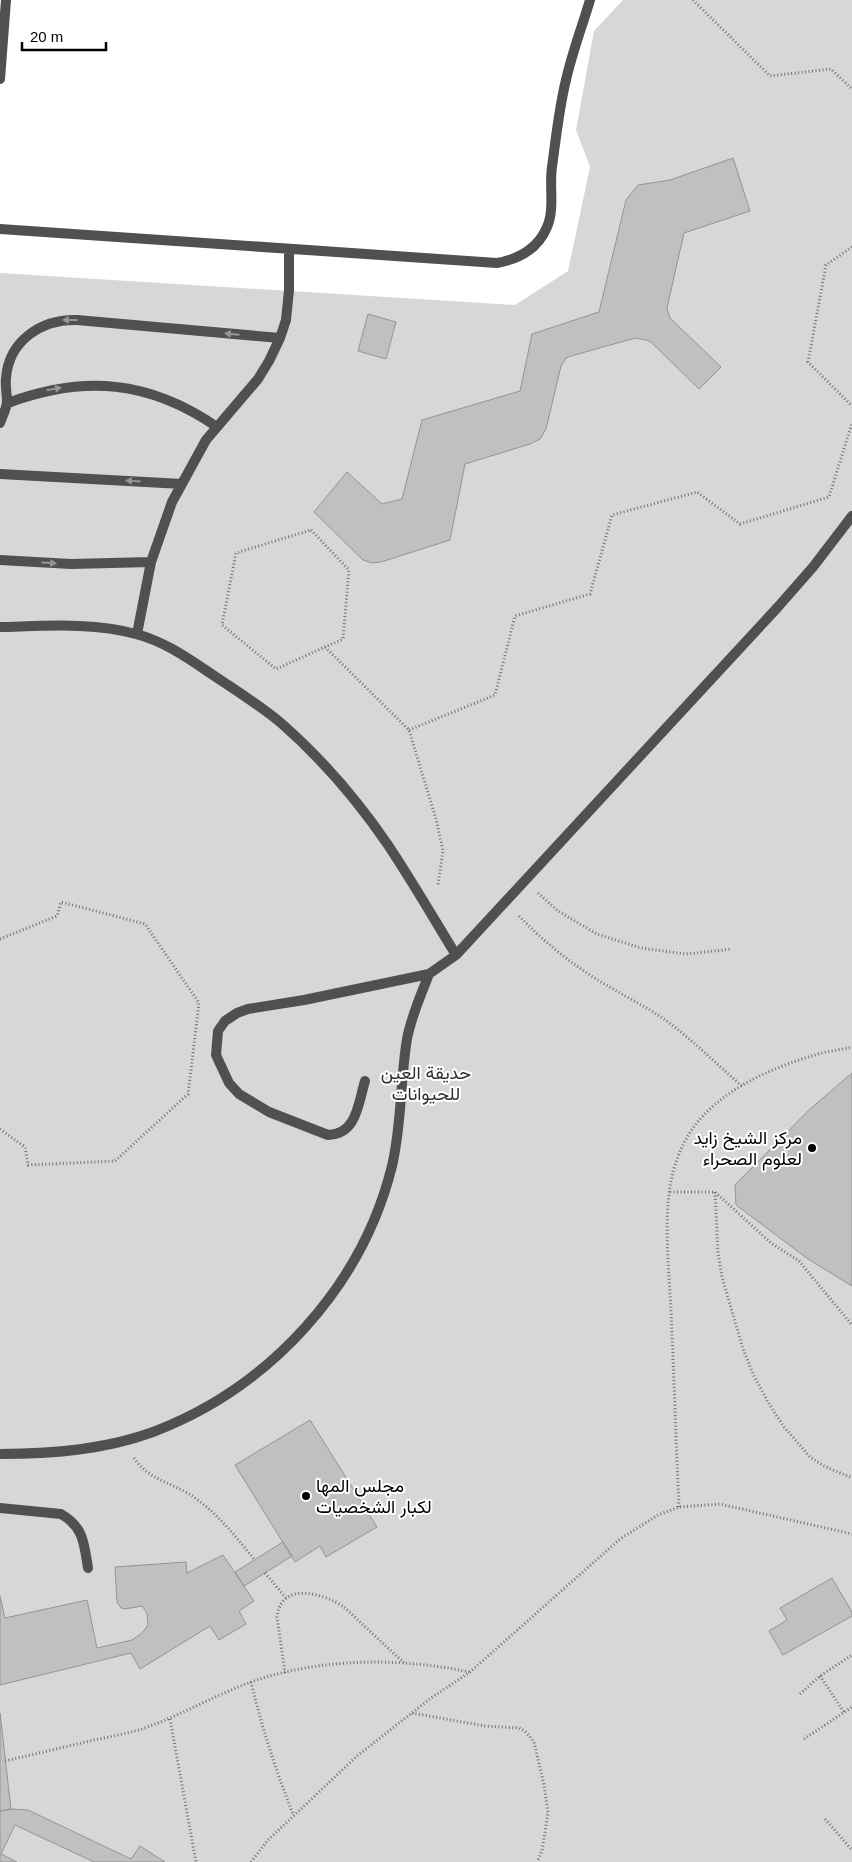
<svg xmlns="http://www.w3.org/2000/svg" width="852" height="1862" font-family="Arial,Vazirmatn,sans-serif">
<rect width="100%" height="100%" fill="#fff"/>
<path fill="#d7d7d7" d="M623,0h229v1862h-852v-1589l515,32 53,-34 22,-104 -14,-37 18,-99z"/>
<path fill="#c0c0c0" stroke="#949494" d="M733,158l17,53 -66,22 -17,75 3,10 51,49 -22,22 -48,-47 -5,-2 -11,-2 -64,18 -5,2 -5,8 -15,63 -6,10 -10,5 -65,20 -15,76 -69,22 -9,1 -9,-3 -49,-48 33,-40 35,32 20,-5 20,-79 98,-29 12,-57 67,-22 27,-112 12,-15 32,-5z
M368,314l28,8 -10,37 -28,-8z
M852,1073v213l-44,-27 -72,-54 -1,-20 74,-75z
M310,1420l67,107 -51,30 -6,-11 -25,16 -60,-97z
M283,1542l9,14 -48,30 -9,-14z
M223,1555l31,46 -15,10 7,13 -27,16 -9,-14 -70,43 -9,-16 -131,32v-89l5,22 82,-18 10,48 35,-8 10,-7 6,-8 -1,-12 -5,-7 -17,3 -4,-1 -4,-6 -2,-35 71,-5 1,11z
M832,1578l20,34v4l-69,39 -14,-24 18,-11 -7,-12z
M0,1713l11,96 -11,2z
M11,1809l17,1 103,49 9,-13 25,16h-71l-79,-37 -14,29 16,8h-17v-51z"/>
<g fill="none" stroke-linecap="round" stroke-linejoin="round">
<path stroke="#727272" stroke-width="3" stroke-dasharray="1 2.5" stroke-linecap="butt" d="M693,0l77,76 61,-7 21,20
M852,247l-26,18 -18,97 44,44
M311,530l38,40 -6,69 -67,30 -54,-44 14,-72z
M325,647l84,83 27,89 7,32 -5,34
M409,730l86,-35 20,-79 75,-22 22,-79 85,-23 43,32 89,-27 23,-74
M538,893l20,18 39,23 44,14 45,6 46,-5
M519,916c28,29 61,55 96,74 15,9 31,17 46,27 29,20 54,46 81,69
M0,939l57,-23 4,-14 84,22 54,79 -11,91 -73,67 -87,4 -3,-18 -25,-18
M670,1192h45l56,51 28,18 53,64
M715,1192l3,61 4,24 21,72 11,27 14,26 16,25 26,30 14,9 28,12
M134,1458c15,23 41,25 61,40 24,17 41,39 59,61
M679,1507c-3,-65 -5,-131 -8,-196 -2,-41 -7,-84 -1,-125 4,-24 14,-49 31,-68 29,-32 73,-51 114,-63 12,-4 25,-5 37,-8
M265,1573l21,25
M285,1673l-8,-56c4,-36 46,-24 67,-10l60,56
M820,1676l24,36
M251,1682c11,46 25,89 42,132
M800,1694l20,-18 32,-21
M412,1713l73,13 34,2 6,3 9,11 10,43 4,28 -6,38 -5,11
M170,1719l26,143
M804,1739l48,-32
M5,1761c30,-7 60,-14 89,-21 15,-3 30,-6 45,-10 39,-13 74,-34 112,-48 68,-24 148,-25 218,-10
M825,1819l27,31
M251,1862l16,-21 90,-85 74,-58 39,-26 150,-133 38,-24 21,-8 41,-3 132,30"/>
<path stroke="#505050" stroke-width="10" d="M0,79l6,-79
M0,229l497,34c22,-4 41,-14 50,-36 8,-18 2,-41 5,-60 4,-29 7,-59 14,-87 6,-27 16,-53 24,-80
M8,403c76,-28 141,-23 209,24
M0,423c2,-6 7,-15 7,-22 0,-8 -2,-15 -1,-23 3,-38 36,-59 71,-58l203,18
M0,474l182,10
M0,560l71,4 80,-2
M0,627c45,-1 93,-5 136,7 31,8 57,28 83,45 21,14 43,28 62,44 40,35 77,78 107,122 24,36 46,74 68,110
M137,634l14,-72 21,-60 34,-62 52,-61 11,-18 11,-23 6,-18 3,-30v-41
M365,1081c-7,23 -8,53 -37,54l-59,-23 -30,-18 -10,-11 -13,-28 2,-24 7,-10 12,-8 11,-4 56,-9 125,-26 27,-19 321,-347 36,-41 39,-51
M0,1454c51,0 104,-4 153,-22 116,-44 209,-145 239,-266 10,-42 8,-85 15,-127 4,-22 14,-44 22,-65
M0,1508l61,6c23,13 23,30 27,54"/>
</g>
<defs><path id="oneway-solid" d="M-6-.8H1V-3.2L6.5 0L1 3.2V.8H-6Z" transform="scale(1.25)"/></defs>
<g fill="#969696">
<use href="#oneway-solid" transform="translate(70 320) rotate(180)"/>
<use href="#oneway-solid" transform="translate(232 334) rotate(-175)"/>
<use href="#oneway-solid" transform="translate(54 389) rotate(-10)"/>
<use href="#oneway-solid" transform="translate(133 481) rotate(-177)"/>
<use href="#oneway-solid" transform="translate(49 563) rotate(3)"/>
</g>
<g fill="#000" stroke="#fff" stroke-width="2">
<circle cx="812" cy="1148" r="5"/>
<circle cx="306" cy="1496" r="5"/>
</g>
<g text-anchor="middle" stroke-width="4" stroke-linejoin="round" paint-order="stroke">
<g font-size="18" fill="#2e2e2e" stroke="#fff">
<text x="426" y="1079">حديقة العين<tspan x="426" dy="21">للحيوانات</tspan></text>
</g>
<g font-size="18" fill="#000" stroke="#fff" text-anchor="end">
<text x="802" y="1144">مركز الشيخ زايد<tspan x="802" dy="21">لعلوم الصحراء</tspan></text>
<text x="316" y="1492" text-anchor="start">مجلس المها<tspan x="316" dy="21">لكبار الشخصيات</tspan></text>
</g>
</g>
<path d="M22 42v8h84v-8" fill="none" stroke="#000000" stroke-width="2.5"/>
<text x="30" y="42" font-size="15" fill="#000000" stroke="#ffffff" stroke-width="4" paint-order="stroke">20 m</text>
</svg>
